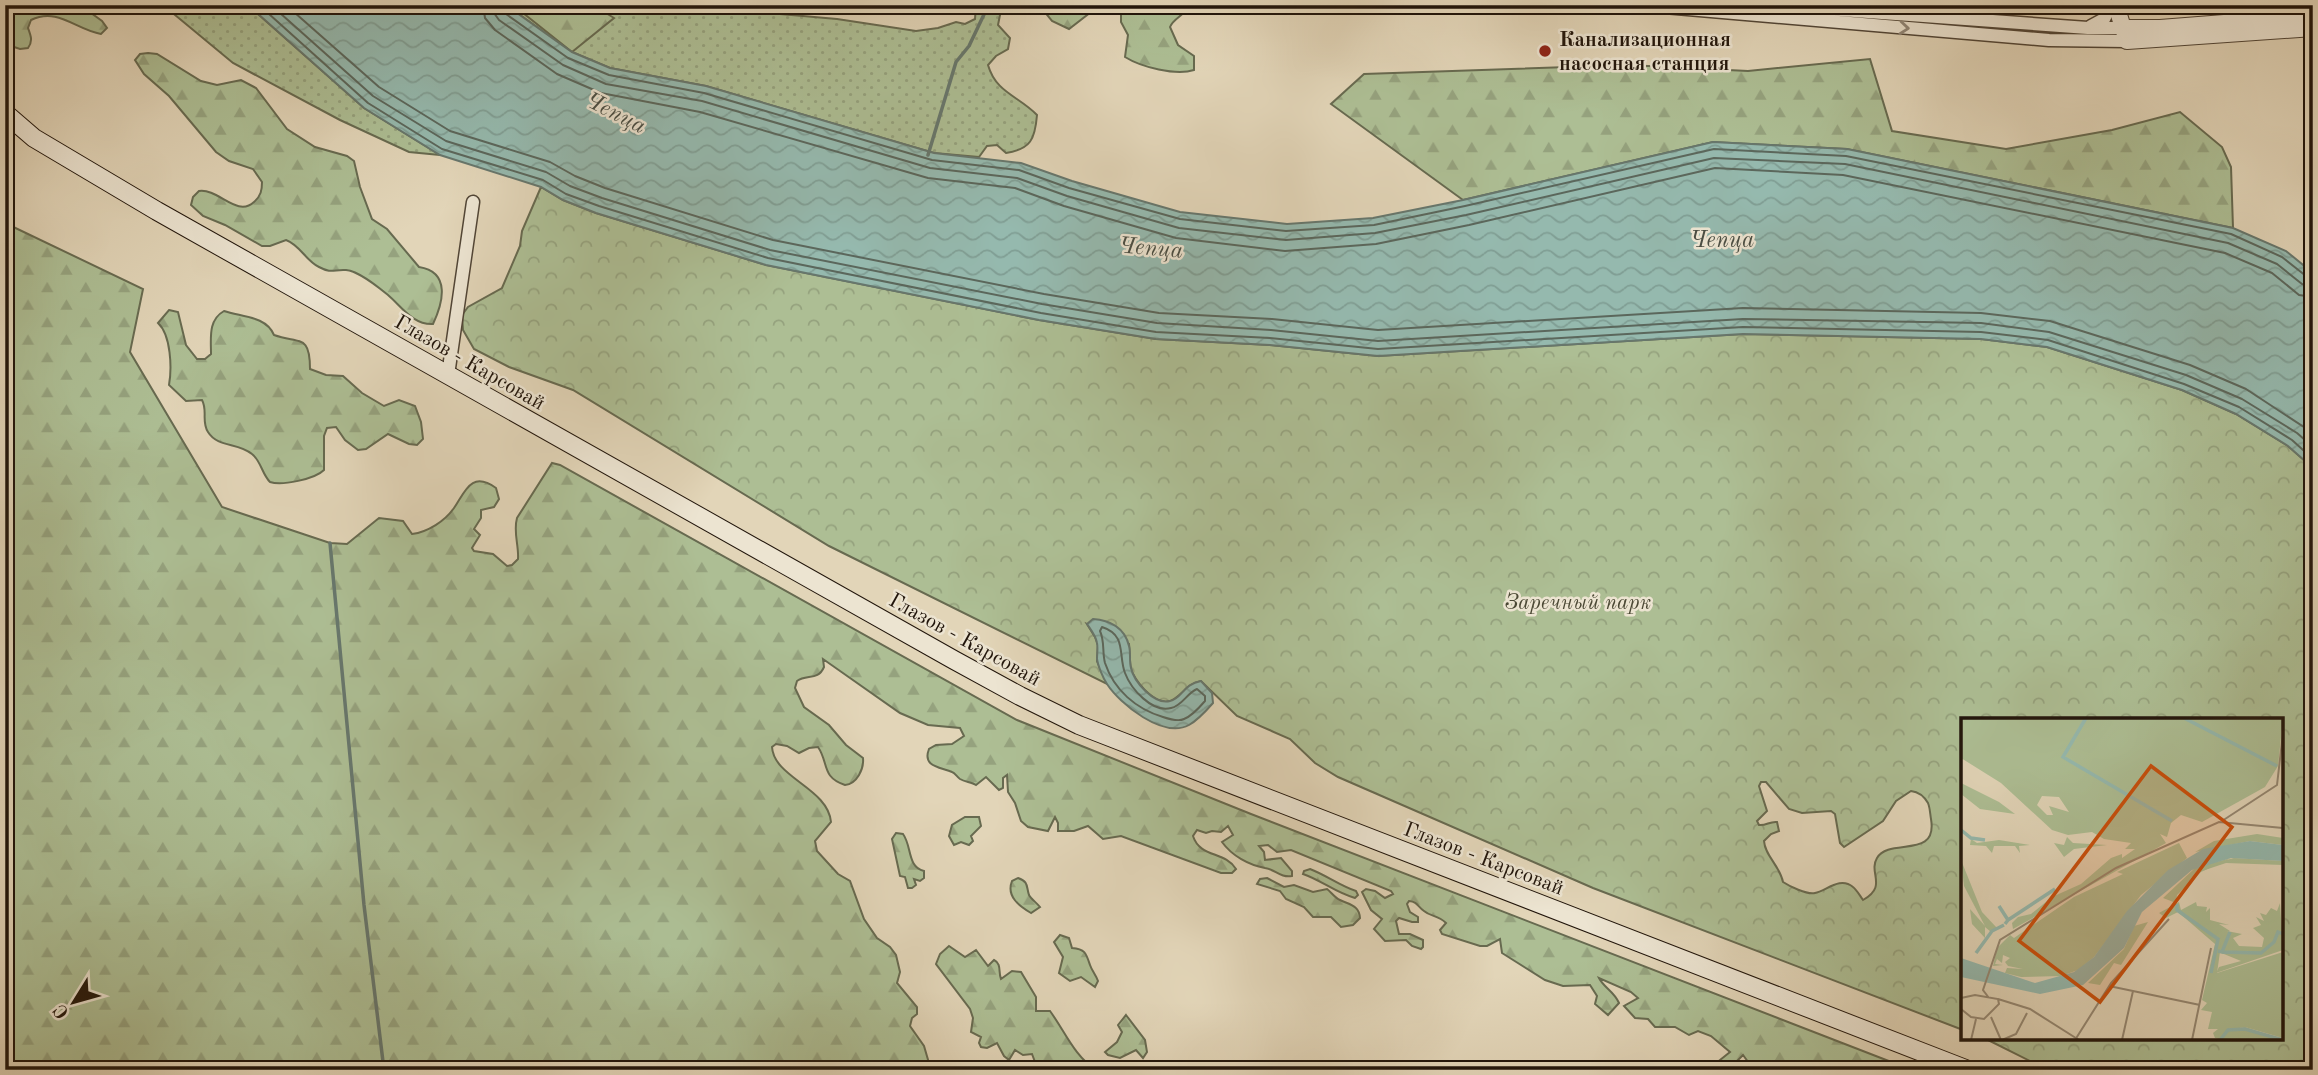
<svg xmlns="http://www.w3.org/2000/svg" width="2318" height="1075" font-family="'Old Standard TT',serif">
<defs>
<pattern id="grass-dots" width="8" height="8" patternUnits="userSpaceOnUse" patternTransform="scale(1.75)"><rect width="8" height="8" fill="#adbe94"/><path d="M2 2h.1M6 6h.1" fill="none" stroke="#95a27e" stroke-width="1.8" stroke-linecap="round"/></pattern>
<pattern id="forest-firs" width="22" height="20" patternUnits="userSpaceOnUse" patternTransform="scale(1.75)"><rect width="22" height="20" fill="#adbe94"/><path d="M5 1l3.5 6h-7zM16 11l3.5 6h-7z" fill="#95a27e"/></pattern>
<pattern id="park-crowns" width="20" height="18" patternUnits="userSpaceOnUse" patternTransform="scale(1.75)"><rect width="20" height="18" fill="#adbe94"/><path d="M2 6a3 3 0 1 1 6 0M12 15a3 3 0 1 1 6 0" fill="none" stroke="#95a27e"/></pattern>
<pattern id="water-waves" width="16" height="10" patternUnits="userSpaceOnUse" patternTransform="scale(1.75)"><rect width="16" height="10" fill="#95b9ae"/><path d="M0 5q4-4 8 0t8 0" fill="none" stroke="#809e94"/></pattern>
</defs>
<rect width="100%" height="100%" fill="#e2d5b8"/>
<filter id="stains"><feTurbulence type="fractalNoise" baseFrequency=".00286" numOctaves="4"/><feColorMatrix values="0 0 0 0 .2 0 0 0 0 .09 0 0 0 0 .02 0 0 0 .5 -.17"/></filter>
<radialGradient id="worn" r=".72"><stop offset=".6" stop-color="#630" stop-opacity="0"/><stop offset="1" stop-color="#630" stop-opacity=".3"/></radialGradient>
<path fill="url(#grass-dots)" stroke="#676a50" stroke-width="2" d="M163,5h85l116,103 76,47 -31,-3 -69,-32 -107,-57z
M506,5h231l43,9 57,5 79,12 22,-3 18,-6 9,2 10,-5 1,-14h26l-4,20 12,13 -2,11 -12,7 -8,9c8,28 31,31 49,50 -2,24 -6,34 -31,38l-9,-8 -10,1 -8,11 -45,-4 -228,-67 -96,-18 -38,-16z"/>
<path fill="url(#forest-firs)" stroke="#676a50" stroke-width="2" d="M5,5h75l22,16 5,7 -6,6c-25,-4 -43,-27 -70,-14l-3,8c3,8 5,13 0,20l-8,1 -15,-5z
M513,5h80l21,13 -42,34z
M1039,5h61l-31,24 -17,-8z
M1116,5h71c-1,11 -13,12 -17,22l8,18 16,11v14c-18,6 -53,-3 -69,-13l3,-22 -7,-13v-8z
M148,53l9,1 44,27 16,4 24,-5 15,8 31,41 28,18 32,9 7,5 6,26 12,32 15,10 32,38c32,5 24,36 14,57 -20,1 -31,-17 -45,-29 -10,-8 -29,-24 -42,-25 -12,-1 -14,4 -27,-3 -13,-6 -19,-22 -33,-27l-16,6h-8l-37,-21 -22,-9 -12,-11 2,-8 6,-6c19,-3 38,27 55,11 7,-6 8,-12 8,-20l-9,-13 -24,-8 -13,-9 -47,-56 -25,-22 -9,-14 5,-6z
M1870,59l22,72 114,18 106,-19 68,-18 42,35 9,20 2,61 -386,-79 -134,-7 -250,58 -132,-96 33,-30 264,-9 120,6z
M5,223l138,66 -13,63 92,155 108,36 17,1 32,-26 24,3 9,13c16,-2 33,-13 42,-26 11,-16 17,-38 42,-20l3,11 -5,8 -13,3v8l-7,11 6,6 -8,13 2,3 19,3 14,12 5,-1 6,-6c1,-14 -5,-27 -1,-41l35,-55 8,2 457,255 234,94 661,256h-116l-6,-4 -4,1 -1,3h-31l-11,-15 -5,5 2,10h-9l-11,-10 10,-8 -19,-16 -13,-5 -9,4 -14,-8h-20l-7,-8 -13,-1 -11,-12 14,-8 -7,-6 -32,-14c5,10 15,13 20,25l-11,12 -13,-11 2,-8 -7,-11 -27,1 -18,-6 -43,-27 -2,-14 -13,7h-7l-38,-12 -2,-4 6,-7c-8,-8 -15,-6 -22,-12 -7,-5 -6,-9 -15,-10l-2,3 3,8 8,5v5h-6l-13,-4 -3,3 3,13h11l13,6v7l-2,2 -9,-3 -6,-6 -21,1 -11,-12 8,-10 -11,-9 -9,-18 4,-3 9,2 10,7 8,-4 -2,-3 -100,-41 -14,2 -9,-7 -9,1 5,6 1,8 16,-2 11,13v5c-12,2 -17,-7 -27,-8 -16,-3 -33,-12 -43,-26l11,-7 -5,-9 -7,6 -9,-1 -6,2 -9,-3 -4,6c7,22 32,15 43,33l-4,4h-11l-100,-37 -18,3 -15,-13 -14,5h-16v-8l-3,-6 -7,14 -20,-4 -7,-6 -6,-18 -7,-11 -1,-17 -4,3v10l-4,2 -13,-13 -10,8c-4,-3 -11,-3 -16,-6 -3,-2 -5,-6 -8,-7 -12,-5 -30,-5 -23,-23l7,-4 16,-1 12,-8 -4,-8 -32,-3 -28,-12 -77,-54 1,8c-6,14 -17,7 -27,14l-2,7 9,19 25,18 17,20 17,13c1,11 -6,26 -18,27 -24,-8 -16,-22 -27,-38l-9,1 -10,5 -12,-7 -11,-2 -4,3c2,31 56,41 59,75l-16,19 2,10 21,23 12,7 14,38 13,19 13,9 6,8 4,17 -3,11 20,24v7l-5,4 -2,8 14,20 7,24h-926z
M169,310l9,2 8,33 11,14h8l6,-5c0,-16 -3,-34 13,-43 18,6 42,5 50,24 26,9 36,-1 36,34l16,6 17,1 19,17 22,13 15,-6 16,6 6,16 2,17 -6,6 -8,-1 -21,-10 -22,15 -8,1 -13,-10 -9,-13 -9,1 -3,8v34c-9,9 -42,16 -54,12 -8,-8 -9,-21 -18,-28 -14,-12 -34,-6 -44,-22 -7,-11 0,-21 -6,-32l-16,1 -17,-16c3,-17 2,-50 -11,-62z
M965,817h14l2,9 -10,10 2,5 -4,4 -8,-3 -7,3 -5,-9 3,-11z
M896,833l7,1c9,12 4,33 21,37v7l-4,3 -6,-2 2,6 -4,3h-4l-3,-11 -5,-1 -8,-37z
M1310,869c16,6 30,17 46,22l2,4 -3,3c-19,-5 -34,-18 -52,-24l1,-3z
M1018,878c11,4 8,8 11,17 2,4 8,8 11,12l-9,6c-12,-7 -25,-17 -19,-32z
M1267,878l17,9 10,-2 19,7 14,-3c4,3 8,9 13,11 10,5 19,5 20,18l-7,7 -12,2 -10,-10h-18l-9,-10 -18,-8 -6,-8 -23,-7 3,-5z
M1060,935l9,3 3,10c13,1 14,5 18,17 2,6 6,10 8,16l-3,6 -14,-10 -11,4 -11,-8 4,-16 -9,-15z
M949,946l16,11 11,-7 12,16 6,-6c8,4 4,12 7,19l11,-8 9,1 15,25v14h14c14,19 25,46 45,58l6,-4 4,5h-73l3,-8 -3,-8 -9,1 -8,-5 -6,10 -5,-4 -7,-13 -10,5 -6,-1 -2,-4 2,-6 -10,-5 2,-14 -3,-9 -34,-45 4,-10z
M1126,1015l19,25 2,12 -4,6 -7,-8 -16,8 -12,-3 -3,-3 12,-10 5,-10 -4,-7z"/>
<path fill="url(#park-crowns)" stroke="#676a50" stroke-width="2" fill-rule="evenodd" d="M541,187l22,13 33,13 170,52 273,55 117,19 114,6 108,11 365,-22 238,5 66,8 135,43 54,24 52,32 25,22v602h-265l-64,-32h297v-318h-318v310l-370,-142 -255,-111 -23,-14 -25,-24 -53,-23 -36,-35c-14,3 -16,11 -27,18 -16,11 -36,-15 -42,-27 -3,-8 -2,-20 -3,-28l-42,-20 8,13 3,8 -1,16 10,23 -278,-138 -256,-156 -64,-23 -35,-18 -11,-19 -1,-15 6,-8 34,-19 18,-42 2,-15zM1761,782h5l23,27 13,4 29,-2 4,3 5,29 4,4 39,-26 13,-20 15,-10c8,1 13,5 17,12 2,5 2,10 3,16 7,41 -42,18 -54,39 -9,15 11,28 -14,42 -3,-4 -6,-10 -10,-13 -13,-11 -27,4 -38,6 -8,2 -26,-7 -32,-11 -3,-16 -18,-26 -19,-41l7,-7 8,-3 -2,-9c-7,-1 -11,4 -18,3l-2,-4 10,-10 -8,-25z"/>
<path fill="url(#water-waves)" stroke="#67776d" stroke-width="2" d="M248,5h258l66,47 38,16 96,18 228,67 87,10 51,18 108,31 107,12 86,-6 90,-18 250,-58 134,7 386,79 53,23 27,22v195l-25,-22 -52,-32 -54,-24 -135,-43 -66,-8 -238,-5 -365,22 -108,-11 -114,-6 -117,-19 -273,-55 -170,-52 -33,-13 -22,-13 -101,-32 -76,-47z
M1093,619c17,1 32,9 36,27 2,7 0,15 2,22 3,14 23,37 39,33 12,-2 13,-17 31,-20l11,12 1,10c-7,8 -15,17 -24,22 -26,14 -69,-21 -82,-41 -4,-6 -9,-18 -10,-25 0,-5 1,-11 0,-16 -1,-7 -6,-13 -10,-19z"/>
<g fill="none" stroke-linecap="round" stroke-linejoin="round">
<path stroke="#5b675c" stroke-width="2" d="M259,5l109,98 74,46 101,31 23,14 33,12 169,52 273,55 115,19 114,6 108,11 365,-22 238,5 67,8 136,44 55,23 53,33 21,19
M271,5l102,91 73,45 100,31 24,14 32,12 168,52 272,54 115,19 114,7 107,11 365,-22 238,4 68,9 137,43 56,24 55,34 16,14
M286,5l93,82 71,44 100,31 25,14 30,12 168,52 271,54 115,19 113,6 106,11 365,-22 238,5 69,8 140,44 56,24 67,44
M483,5l2,13 10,12 62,44 44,19 99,19 228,66 87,10 49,18 112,32 109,13 91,-7 93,-19 246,-57 128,7 382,78 47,20 27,22 14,2
M494,5v8l5,7 64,45 43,19 96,17 228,67 87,10 50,18 112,32 107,12 89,-7 91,-18 248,-57 131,6 383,79 49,21 25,20 11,3
M502,5l4,9 62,44 41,17 95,18 228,67 87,10 50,18 111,31 106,12 88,-6 91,-19 249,-57 132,7 385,78 51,23 24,19 7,2
M1102,627c25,8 16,28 23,46 6,16 27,40 46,35 11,-2 16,-15 26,-19l8,7v5c-6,7 -13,15 -21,18 -6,3 -15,0 -21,-2 -27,-8 -49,-27 -58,-54 -3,-11 0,-21 -5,-32z"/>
<path stroke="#67776d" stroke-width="3.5" d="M928,155l28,-93 13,-16 19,-40
M330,543l34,362 20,165"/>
<defs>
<path id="minor" d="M1641,5l408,35 78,1
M1773,5l315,23h35
M2091,26l13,-7 7,-14
M448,375l25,-173"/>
<path id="tertiary" d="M2116,5l11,36 186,-13
M2123,28h37l153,-12"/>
<path id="secondary" d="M5,113l29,25 123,73 797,449 66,36 59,29 889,345"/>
</defs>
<use href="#minor" stroke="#514536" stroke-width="15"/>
<use href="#tertiary" stroke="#514536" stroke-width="18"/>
<use href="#secondary" stroke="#21150b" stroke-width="20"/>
<use href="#minor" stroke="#ece4d1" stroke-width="12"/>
<use href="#tertiary" stroke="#ece4d1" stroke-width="16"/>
<use href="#secondary" stroke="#ece4d1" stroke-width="18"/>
</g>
<defs><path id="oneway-chevron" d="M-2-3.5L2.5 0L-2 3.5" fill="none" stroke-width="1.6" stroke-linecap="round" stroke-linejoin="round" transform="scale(1.75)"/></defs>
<use stroke="#918778" href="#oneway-chevron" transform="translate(1904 28) rotate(5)"/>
<circle fill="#8f2418" stroke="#ece4d1" stroke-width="2.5" cx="1545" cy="51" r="7"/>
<g text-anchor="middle" stroke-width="5" stroke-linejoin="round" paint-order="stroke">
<g font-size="21" font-weight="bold" fill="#21150b" stroke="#ece4d1" text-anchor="start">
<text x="1559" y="46">Канализационная<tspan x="1559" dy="24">насосная станция</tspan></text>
</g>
<g font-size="21" fill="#21150b" stroke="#ece4d1">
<text transform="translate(470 362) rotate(30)" y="7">Глазов - Карсовай</text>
<text transform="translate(965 639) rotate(29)" y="7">Глазов - Карсовай</text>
<text transform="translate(1484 858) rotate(21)" y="7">Глазов - Карсовай</text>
</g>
<g font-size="21" font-style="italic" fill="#4b4834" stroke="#ece4d1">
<text x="1578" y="609">Заречный парк</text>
</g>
<g font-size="23" font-style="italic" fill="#4a4e44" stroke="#ece4d1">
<text transform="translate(616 112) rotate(27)" y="8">Чепца</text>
<text x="1722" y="247">Чепца</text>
<text transform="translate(1151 247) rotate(5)" y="8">Чепца</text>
</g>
</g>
<g transform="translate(1961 718)">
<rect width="322" height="322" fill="#e2d5b8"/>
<path d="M296,116l26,4v7l-33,-4 -55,11 19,-11zM270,140l-30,14 -24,23 -1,8 -13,-5 32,-30z" fill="#adbe94"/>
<path d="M0,0h322l-5,48 -13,21 -63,35 -21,-7 -10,8 -4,14 -7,-3 6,9 -153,86 -1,-6 6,-6 13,-3 21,-17 29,-13 30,-26 11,-4v4l13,-9h-10l6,-6 -27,-4 -12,-7 -24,3 -16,-5 -51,-47 -40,-25zM81,78l17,1 10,15 -20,-6 4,9h-6l-10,-10zM106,119l6,6 34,2 -33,4 -10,8 -10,-14 10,2zM10,121l6,4 22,-3 31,5 -11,1 1,7 -5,-7h-21l-2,7 -6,-7 -16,-1zM273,140l49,3v4l-57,-2 -30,10 -1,-5zM218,184l2,8 15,-8 1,4 10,1 -1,5 4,-4v12l19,5 -10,-1 11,7h-7l-6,42 66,-21v86l-38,-11 -17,3 -6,10 -7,-2 -2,-5 5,-4h-10l4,-17 -11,-2 6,-7 -5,-3 13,-56 -37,-32 -12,6 -7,-5zM187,204l-27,43 -7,-2 -14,22 -12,-2 36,-34 10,-23z" fill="#adbe94" fill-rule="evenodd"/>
<path d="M0,65l38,19 16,12 -35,-5 -19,-15zM0,142l21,52 15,16 -6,4 -6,-5v11l-13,-14 -2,-15 15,17 -21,-40zM319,185l3,47 -67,23 3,-6 22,-6 -22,-9 3,-22 20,4 -9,4 6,8 23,1 2,-9 -11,-10 8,-3 -5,-8 8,4 -4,-8 6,2 5,-7 6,3z" fill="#adbe94"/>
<path d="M218,125l8,15 -46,37 -47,62 -16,13 -17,6 -40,1 -16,-4 2,-5 16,1 -15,-3 -3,-4 5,-4 -7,-3 -1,8 -5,-4 -2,5 8,1 -10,1 4,-18 13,-13 4,3 60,-41 49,-23 -6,-2z" fill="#adbe94"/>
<path d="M284,309l38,13h-61l6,-10z" fill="#adbe94"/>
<path d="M289,123l33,4v16l-52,-3 -39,12 -50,42 -18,36 -41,37 -43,9 -79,-17v-19l74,25 39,-11 20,-15 33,-46 41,-41 35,-21z" fill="#95b9ae"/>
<path fill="none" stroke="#95b9ae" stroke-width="3.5" d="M125,0l-23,39 109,64M223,0l93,48M0,112l10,8 14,2M216,186v6l41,29 -7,34M38,188l9,14 -3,4M47,202l47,-31M257,233l4,1 8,-20M261,234l39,1 13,-11 4,-10 5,2M15,235l16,-22 12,-6M259,322l8,-10 17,-1 38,11"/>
<path fill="none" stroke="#958873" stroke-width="2" d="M261,103l55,-36 6,-52M148,268l91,19M0,280l14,-3 23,4 1,5 -15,15 -13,-2 -10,-8M28,280l-6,-8 17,-50 116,-72 103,-46 64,6M37,281l32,10 49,31M30,299l10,23M10,322l5,-21M41,322l14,-6 11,-21M114,322l36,-57 58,-64M161,322l11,-49M231,322l19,-92"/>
<path fill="#ca4f0c" fill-opacity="0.15" stroke="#ca4f0c" stroke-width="3.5" d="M190,48l81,61 -132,175 -81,-61z"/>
<rect width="322" height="322" fill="none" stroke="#21150b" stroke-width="3.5"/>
</g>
<rect width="2318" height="1075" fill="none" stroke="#e2d5b8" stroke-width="28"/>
<rect x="7" y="7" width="2304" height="1061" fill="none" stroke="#21150b" stroke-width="3.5"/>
<rect x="14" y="14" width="2290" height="1047" fill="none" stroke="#21150b" stroke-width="2"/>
<g transform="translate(74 1002) rotate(233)" stroke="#ece4d1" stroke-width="5" paint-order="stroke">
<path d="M0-5L12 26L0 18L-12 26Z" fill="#21150b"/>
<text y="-10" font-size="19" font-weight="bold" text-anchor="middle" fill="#21150b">С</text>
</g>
<rect width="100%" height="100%" filter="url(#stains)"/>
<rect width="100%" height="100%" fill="url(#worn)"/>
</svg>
